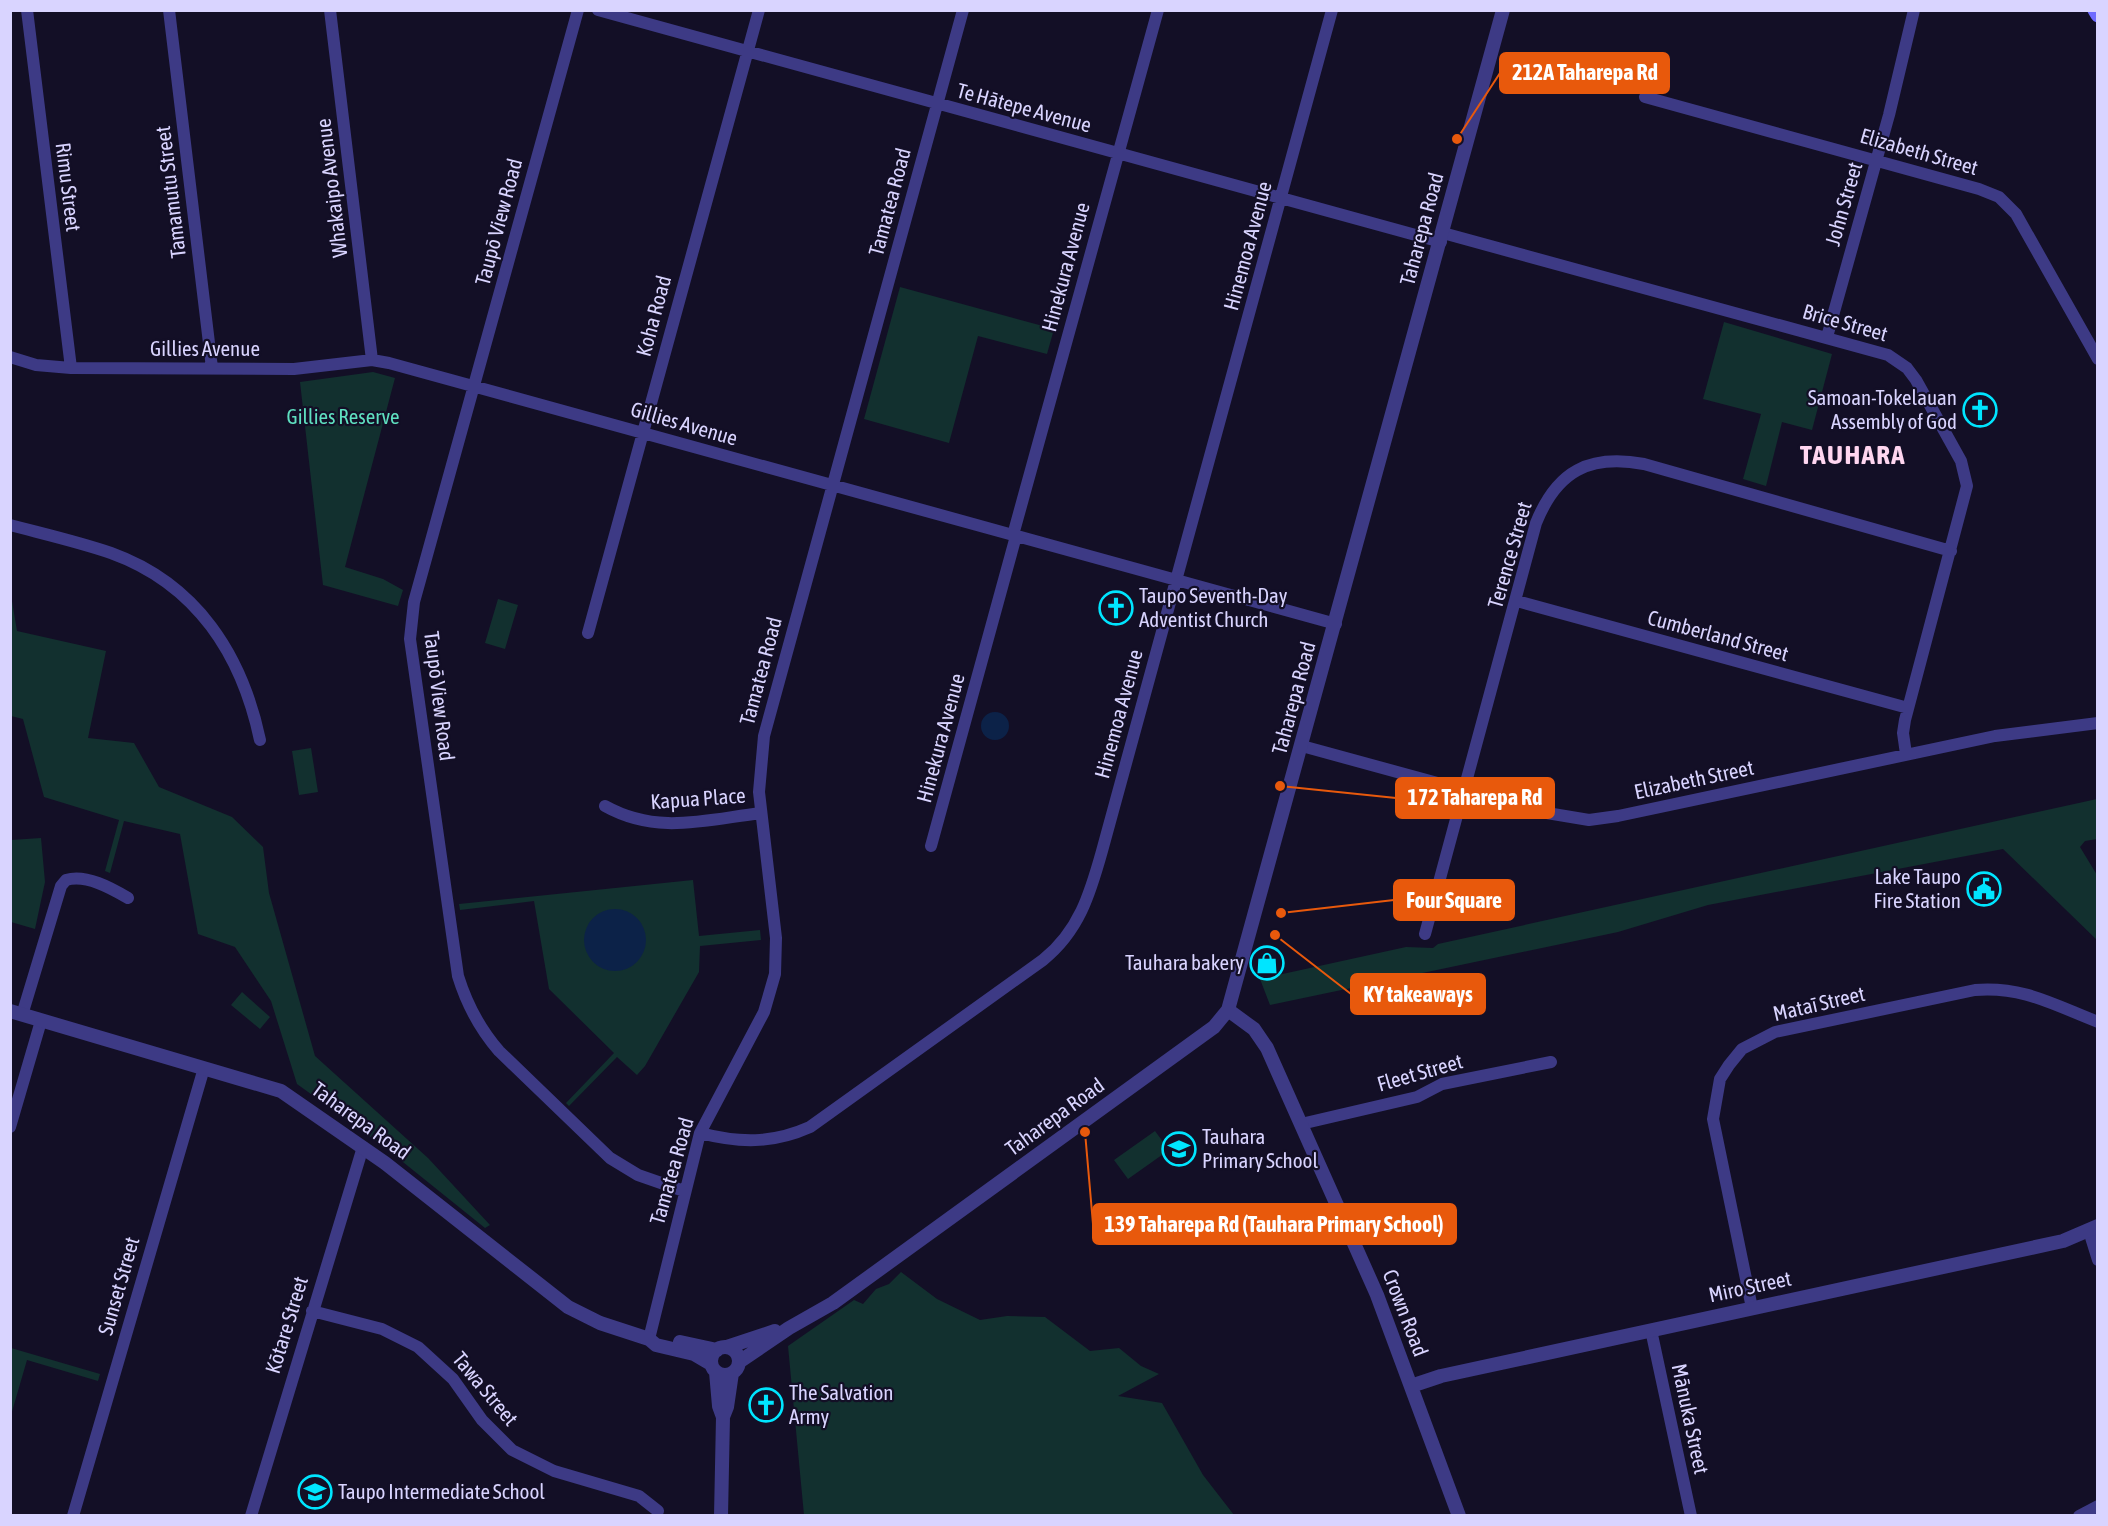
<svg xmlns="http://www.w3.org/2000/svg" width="2108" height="1526" font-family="'Asap Condensed',sans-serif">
<rect width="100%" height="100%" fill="#130f26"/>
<path fill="#12302f" d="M900,287l154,42 -7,25 -69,-18 -29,107 -85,-24z
M1724,322l108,32 -20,76 -30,-8 -16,64 -23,-7 18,-65 -58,-15z
M373,372l22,6 -50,189 38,12 20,11 -5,16 -75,-21 -23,-203z
M10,589l7,42 89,20 -18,87 46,5 25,44 73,30 31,30 6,46 46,163 113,102 62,67 -5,3 -102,-82 -86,-62 -26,-83 -36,-54 -37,-13 -18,-100 -56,-13 -14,52 -5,-2 14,-51 -75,-23 -21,-78 -12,-3z
M498,599l20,6 -13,44 -20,-6z
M311,748l7,44 -19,3 -7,-44z
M2097,799v40l-12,2 -5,6 17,28v65l-94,-91 -295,56 -90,27 -348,73 -10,-26 146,-32 27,1 5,-4z
M41,838l4,44 -10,47 -24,-7v-82z
M693,880l6,56 61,-6 1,10 -61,6 -1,26 -54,94 -8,9 -20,-18 -48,49 -3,-3 48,-50 -65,-64 -15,-88 -74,9 -1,-6z
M242,992l28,25 -10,12 -29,-24z
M1155,1131l14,19 -41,29 -14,-19z
M901,1272l36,27 43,21 27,-4 38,1 45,34 29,-3 22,18 18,8 -41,22 44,7 41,72 31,40h-430l-16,-169 66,-46 9,4 13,-15 13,-5z
M11,1348l89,26 -2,7 -71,-21 -16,55z"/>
<path fill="#0c2248" d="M981 726a14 14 0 1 1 28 0a14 14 0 1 1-28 0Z
M584 940a31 31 0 1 1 62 0a31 31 0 1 1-62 0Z"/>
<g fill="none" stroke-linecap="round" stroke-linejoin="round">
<path stroke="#3d3a85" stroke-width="12" d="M27,10l44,358
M169,10l43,358
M330,10l42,350
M578,10l-164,592 -4,37 48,337c9,29 21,52 41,75l111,107 28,17 46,16
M598,10l843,232
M1645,97l334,92 20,8 17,17 82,145
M1443,233l445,122 19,13 9,12 45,81 6,25 -62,234 -2,13 3,21
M1827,337l62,-222 25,-105
M10,357l26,8 35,3 223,1 78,-9 17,3 947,261
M10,525c34,9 69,17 101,28 86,31 131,102 149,187
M1013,535l145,-525
M1517,601l391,107
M588,633l171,-623
M1302,746l245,67 42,7 29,-4 377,-80 103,-13
M605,806c52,29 99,14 156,7
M931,846l85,-310
M1425,934l111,-411c21,-52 53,-69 108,-59l307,87
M22,1015l39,-129 5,-6c20,-6 45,8 62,18
M1301,1124l116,-27 25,-13 109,-22
M10,1127l31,-106
M700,1133c39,10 72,11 110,-6l233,-167c36,-29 47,-66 59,-109l230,-841
M2089,1231l9,29
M1752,1308l-39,-189 7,-40 9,-14 13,-16 33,-17 200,-42c48,-4 79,15 123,32
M312,1311l70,18 36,18 35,32 29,41 30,30 42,21 85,25 19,15
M1651,1330l40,186
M649,1339l51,-206 64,-121 11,-38 1,-36 -17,-146 5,-56 199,-726
M73,1516l131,-448
M251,1516l112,-369
M2079,1516l19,-10"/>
<path stroke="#3d3a85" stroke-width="14" d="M1228,1010l26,19 13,19 110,247 82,221
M10,1011l271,80 104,72 183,144 32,16 49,16 7,6 38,9 17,10
M680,1342l37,8
M727,1347l48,-16
M711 1361a14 14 0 1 1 28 0a14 14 0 1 1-28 0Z
M739,1362l50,-34 44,-25 381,-276 14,-17 275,-1000
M716,1372l3,34 4,11
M1411,1386l30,-10 622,-135 35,-15
M721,1516l2,-99 4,-10 5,-34"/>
<path stroke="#6f6bff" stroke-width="15" d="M2095,10l3,5"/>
</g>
<defs>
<symbol id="church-ring" viewBox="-11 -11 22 22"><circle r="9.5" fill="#130f26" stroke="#00e5ff" stroke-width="1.5"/><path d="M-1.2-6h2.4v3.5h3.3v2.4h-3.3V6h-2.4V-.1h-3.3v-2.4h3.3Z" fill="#00e5ff"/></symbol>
<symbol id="civic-ring" viewBox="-11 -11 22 22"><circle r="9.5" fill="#130f26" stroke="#00e5ff" stroke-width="1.5"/><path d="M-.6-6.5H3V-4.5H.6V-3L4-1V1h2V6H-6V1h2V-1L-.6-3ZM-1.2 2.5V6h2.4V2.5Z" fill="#00e5ff"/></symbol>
<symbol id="shop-ring" viewBox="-11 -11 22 22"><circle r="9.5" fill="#130f26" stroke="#00e5ff" stroke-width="1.5"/><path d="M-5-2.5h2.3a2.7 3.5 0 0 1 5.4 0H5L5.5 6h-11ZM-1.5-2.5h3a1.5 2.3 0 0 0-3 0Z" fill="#00e5ff"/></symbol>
<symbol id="school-ring" viewBox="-11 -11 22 22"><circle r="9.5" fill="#130f26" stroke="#00e5ff" stroke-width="1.5"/><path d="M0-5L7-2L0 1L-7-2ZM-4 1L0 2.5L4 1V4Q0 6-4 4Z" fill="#00e5ff"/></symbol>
</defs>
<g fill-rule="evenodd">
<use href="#church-ring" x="1961" y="391" width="38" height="38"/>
<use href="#church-ring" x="1097" y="589" width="38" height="38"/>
<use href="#civic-ring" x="1965" y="870" width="38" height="38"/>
<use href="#shop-ring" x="1248" y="944" width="38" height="38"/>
<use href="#school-ring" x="1160" y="1130" width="38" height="38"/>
<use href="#church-ring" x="747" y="1386" width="38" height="38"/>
<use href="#school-ring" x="296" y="1473" width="38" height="38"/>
</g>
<g text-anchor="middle" stroke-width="4.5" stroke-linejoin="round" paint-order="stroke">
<g font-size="21" fill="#d9d4ff" stroke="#130f26">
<text transform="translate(1024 108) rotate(15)" y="7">Te Hātepe Avenue</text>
<text transform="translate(1919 152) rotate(16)" y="7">Elizabeth Street</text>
<text transform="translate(68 187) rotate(83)" y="7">Rimu Street</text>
<text transform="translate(332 188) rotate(-97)" y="7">Whakaipo Avenue</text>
<text transform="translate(171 192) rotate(-97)" y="7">Tamamutu Street</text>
<text transform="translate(890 202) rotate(-75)" y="7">Tamatea Road</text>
<text transform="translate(1844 204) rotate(-74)" y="7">John Street</text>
<text transform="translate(499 222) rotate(-75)" y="7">Taupō View Road</text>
<text transform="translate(1422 229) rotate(-75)" y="7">Taharepa Road</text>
<text transform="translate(1248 246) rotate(-75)" y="7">Hinemoa Avenue</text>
<text transform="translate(1066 267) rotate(-75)" y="7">Hinekura Avenue</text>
<text transform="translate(654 316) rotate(-75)" y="7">Koha Road</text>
<text transform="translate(1845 323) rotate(16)" y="7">Brice Street</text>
<text x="205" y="356">Gillies Avenue</text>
<text transform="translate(684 424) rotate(16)" y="7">Gillies Avenue</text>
<text transform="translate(1510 555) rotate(-74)" y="7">Terence Street</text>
<text transform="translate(1718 636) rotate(15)" y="7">Cumberland Street</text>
<text transform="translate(761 671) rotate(-75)" y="7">Tamatea Road</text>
<text transform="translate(439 696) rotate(83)" y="7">Taupō View Road</text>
<text transform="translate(1294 698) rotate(-75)" y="7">Taharepa Road</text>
<text transform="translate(1119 714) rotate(-75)" y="7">Hinemoa Avenue</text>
<text transform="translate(941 738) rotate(-75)" y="7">Hinekura Avenue</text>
<text transform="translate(1694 780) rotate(-12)" y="7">Elizabeth Street</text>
<text transform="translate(698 799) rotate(-4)" y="7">Kapua Place</text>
<text transform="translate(1819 1004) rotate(-13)" y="7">Mataī Street</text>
<text transform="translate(1420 1073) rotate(-16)" y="7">Fleet Street</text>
<text transform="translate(1055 1117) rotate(-36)" y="7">Taharepa Road</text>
<text transform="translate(361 1121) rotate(36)" y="7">Taharepa Road</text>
<text transform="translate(672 1171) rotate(-74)" y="7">Tamatea Road</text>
<text transform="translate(119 1286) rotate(-74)" y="7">Sunset Street</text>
<text transform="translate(1750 1287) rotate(-12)" y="7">Miro Street</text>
<text transform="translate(1405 1313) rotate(69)" y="7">Crown Road</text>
<text transform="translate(287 1325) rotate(-73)" y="7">Kōtare Street</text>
<text transform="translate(485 1389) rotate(50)" y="7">Tawa Street</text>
<text transform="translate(1690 1419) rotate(78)" y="7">Mānuka Street</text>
</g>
<g font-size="21" fill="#d9d4ff" stroke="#130f26" text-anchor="start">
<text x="1957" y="405" text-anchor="end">Samoan-Tokelauan<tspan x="1957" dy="24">Assembly of God</tspan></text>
<text x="1139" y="603">Taupo Seventh-Day<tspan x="1139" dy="24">Adventist Church</tspan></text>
<text x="1961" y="884" text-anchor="end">Lake Taupo<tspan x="1961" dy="24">Fire Station</tspan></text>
<text x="1244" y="970" text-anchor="end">Tauhara bakery</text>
<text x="1202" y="1144">Tauhara<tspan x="1202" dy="24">Primary School</tspan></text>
<text x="789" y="1400">The Salvation<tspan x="789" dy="24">Army</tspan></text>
<text x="338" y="1499">Taupo Intermediate School</text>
</g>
<g font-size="21" fill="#5fe0c0" stroke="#130f26">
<text x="343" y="424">Gillies Reserve</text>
</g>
<g font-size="27" font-weight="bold" letter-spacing="1.5" fill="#ffd6f0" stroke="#130f26">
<text x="1853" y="464">TAUHARA</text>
</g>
</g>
<path fill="none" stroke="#e8590c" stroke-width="2" d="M1457 139L1500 73M1280 786L1396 798M1281 913L1394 900M1275 935L1351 994M1085 1132L1093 1224"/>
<g fill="#e8590c" stroke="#130f26" stroke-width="2">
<circle cx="1457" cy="139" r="6"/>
<circle cx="1280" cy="786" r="6"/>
<circle cx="1281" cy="913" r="6"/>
<circle cx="1275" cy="935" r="6"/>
<circle cx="1085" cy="1132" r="6"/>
</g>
<g fill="#e8590c" stroke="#e8590c" stroke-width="2">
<rect x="1500" y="53" width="169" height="40" rx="6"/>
<rect x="1396" y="778" width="158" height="40" rx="6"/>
<rect x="1394" y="880" width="120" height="40" rx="6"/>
<rect x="1351" y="974" width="134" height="40" rx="6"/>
<rect x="1093" y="1204" width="363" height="40" rx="6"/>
</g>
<g font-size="22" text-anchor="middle" font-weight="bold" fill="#fff">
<text x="1585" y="80">212A Taharepa Rd</text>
<text x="1475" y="805">172 Taharepa Rd</text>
<text x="1454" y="908">Four Square</text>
<text x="1418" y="1002">KY takeaways</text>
<text x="1274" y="1232">139 Taharepa Rd (Tauhara Primary School)</text>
</g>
<rect width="2108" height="1526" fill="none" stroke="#d9d4ff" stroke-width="24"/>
</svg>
